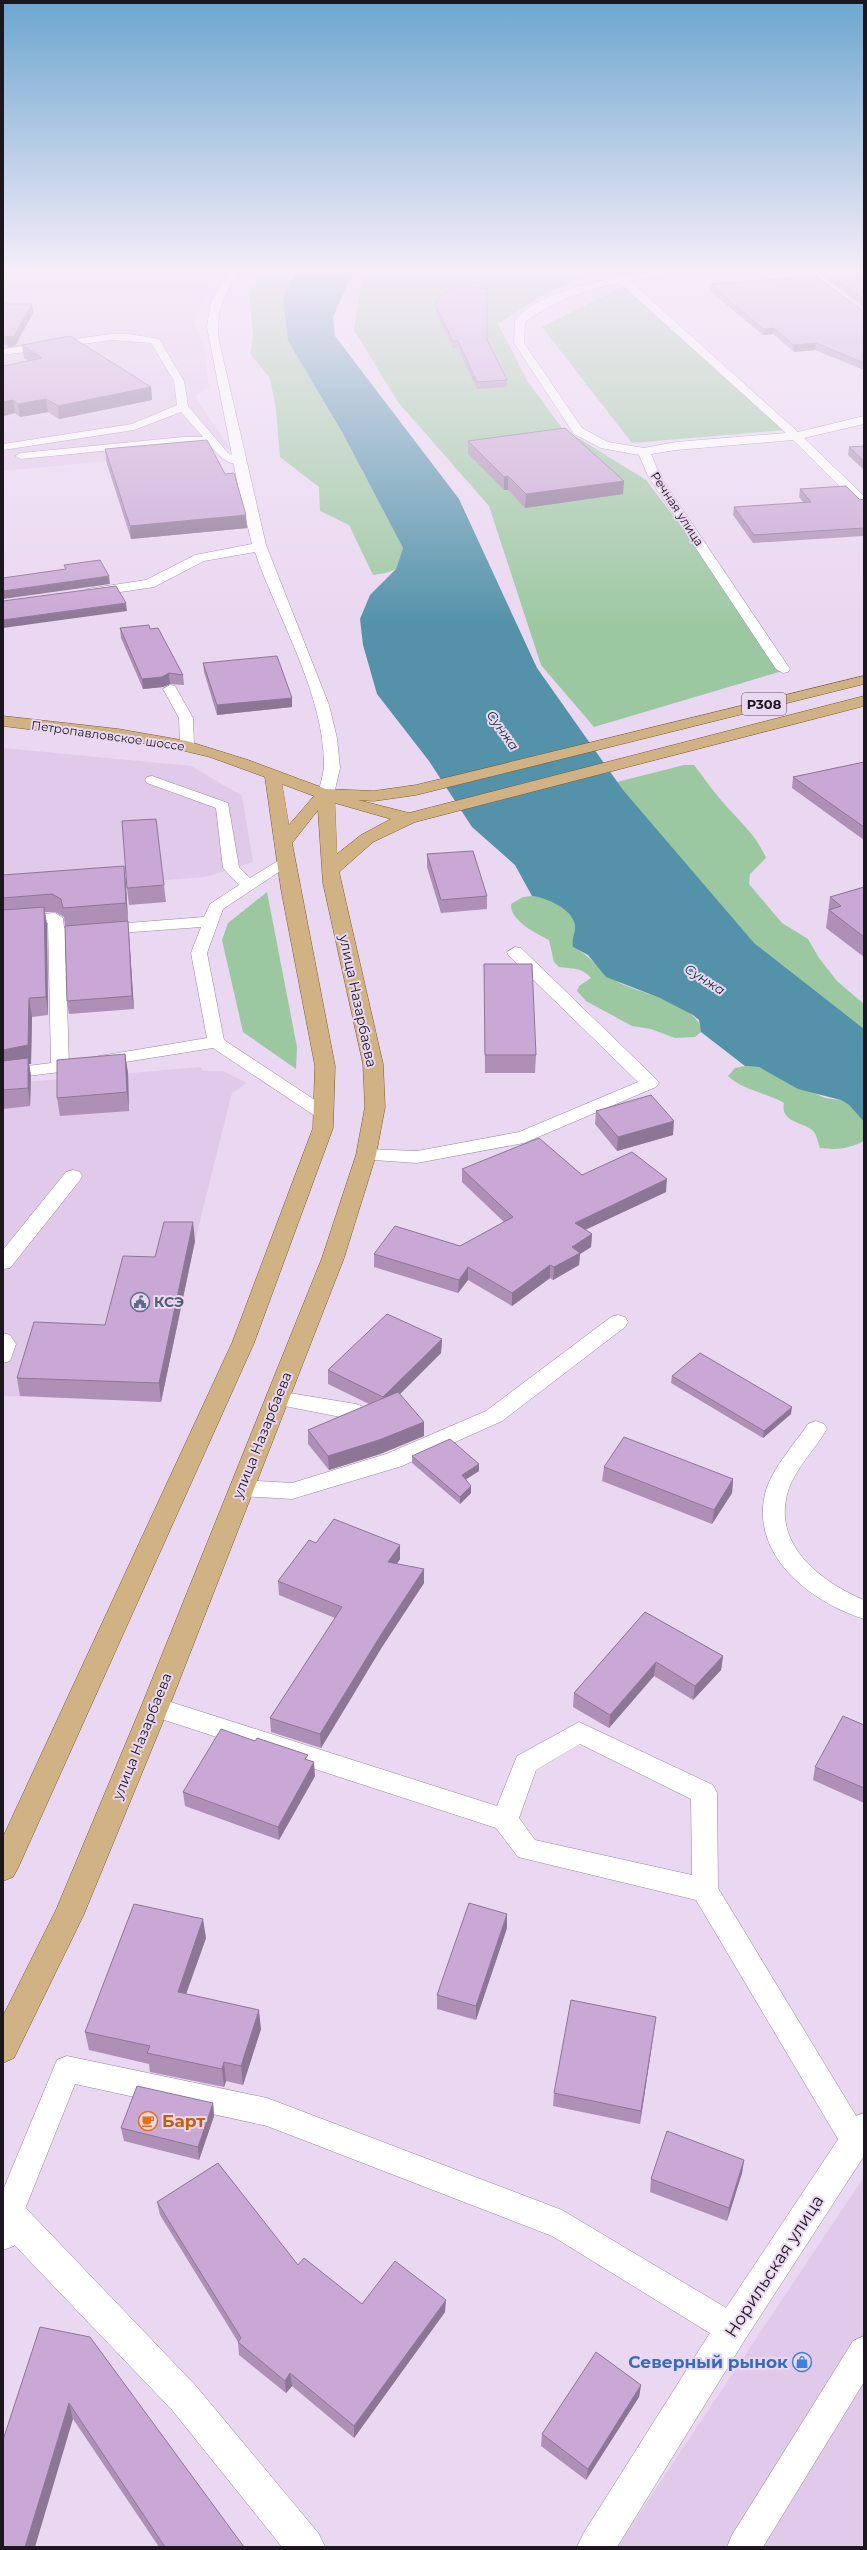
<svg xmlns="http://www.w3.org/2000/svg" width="867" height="2550" font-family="Montserrat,sans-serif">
<rect width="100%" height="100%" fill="#ead7f1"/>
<path fill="#e1c9e9" d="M3,270h223l-19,19 -13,32 10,26 5,40 -14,10 36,52 -228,22z
M3,748l188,18 51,30 11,66 -47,15 -175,13 -28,38z
M201,1067l1,4h21l24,12 -15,10 -37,148 -34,161 -158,-6v-312z
M864,2177v370h-247z"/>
<path fill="#9cc8a1" d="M267,270h30l-14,28 5,43 54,91 61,116 -7,21 -10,4 -13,2 -24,-50 -29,-14 -1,-24 -39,-30 -4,-47 -6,-32 -20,-24 3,-19 -4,-42z
M380,270h266l-73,11 -36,18 -39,25 30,58 34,46 84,52 143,189 -195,58 -53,-62 -52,-159 -91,-104 -44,-72 8,-52z
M626,285l158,145 -152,13 -90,-116z
M684,765h10c11,14 21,29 33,42 15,16 30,30 39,51l-16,16 -1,10 33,39 26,16 11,19 18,23 27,23v42l-93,-70 -158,-193z
M267,892l30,155 -1,22 -53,-37 -21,-92 6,-17z
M532,896c14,2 40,12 43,28 1,7 -2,15 -2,23 16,8 26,22 40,32 20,15 87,22 88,53l-6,5 -20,1 -24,-9 -19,-3 -46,-25 -9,-10 2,-5 12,-8c-9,-11 -19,-9 -32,-11l-5,-5 -5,-22c-13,-7 -39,-19 -38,-36l12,-7z
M745,1066l14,1 66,31 16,2 8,5 15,17v19c-16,8 -27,9 -44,7 -2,-5 -3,-12 -6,-16 -10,-11 -34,-8 -30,-29 -19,-11 -40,-12 -56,-27l7,-8z"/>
<path fill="#5392a9" d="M297,270h65l-12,9 -17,38 2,19 124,163 78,169 86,122 131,153 110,86v93l-15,-17 -8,-5 -43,-11 -39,-22 -14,-1 -44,-34 -2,-12 -6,-5 -33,-17 -54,-21 -18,-22 -15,-8c-2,-8 3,-15 2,-22 -3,-17 -29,-27 -43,-29l-17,-31 -43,-38 -43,-66 -52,-67 -14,-49 -3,-26 10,-24 26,-26 7,-21 -61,-116 -54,-91 -5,-43z"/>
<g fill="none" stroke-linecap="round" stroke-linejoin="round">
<defs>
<path id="lane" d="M111,334h18l30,5 25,42 4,25 40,47 14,6v4c-14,4 -25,-9 -33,-19l-26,-1 -162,16 -6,-3 6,-3 162,-16h20l-22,-25 -47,18 -131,20v-6l129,-20 45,-19 -3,-24 -23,-38 -40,-3 -108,15v-6z
M170,685l5,1 18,32 1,28 -2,3h-10l-2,-3 -1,-28 -16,-29z
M152,776l76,27 11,64 11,11 31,-19 5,-2 8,5 -71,47 -16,44 17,87 106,70 3,4 -3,4h-12l-105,-70 -113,18 -6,-1 -3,-4 3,-4 6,-1 107,-18 -16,-85 10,-26 -136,10 4,130 -3,4 -6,1 -57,7v-10l48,-6 -3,-140 -45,4v-10l52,-4 8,5 1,10 140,-11 6,-13 29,-19 -16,-17 -7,-60 -69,-25 -2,-3 2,-3z
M515,947l6,1 135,131 3,4 -3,4 -132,56 -107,20 -58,-4 -2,-4 2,-4 7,-2 51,2 102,-19 119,-50 -129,-126 -2,-4z
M73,1170l7,2 2,4 -2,4 -70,88 -7,1v-19l63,-78z
M618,1315l7,2 3,5 -3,5 -123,94 -100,45 -110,33 -51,-3 -8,-2 -3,-6 3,-6 8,-2 51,3 94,-29 100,-43 125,-94z
M3,1333l7,2 6,9 -6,17 -7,2z
M277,1391l79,13 8,3 3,5 -3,5 -8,3 -87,-17 -3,-5 3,-5z
M816,1421l8,3 3,5c-12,20 -30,38 -38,59 -19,55 30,93 75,112v19c-54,-17 -116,-65 -98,-129 8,-24 28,-45 42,-66z
M155,1697l342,109 20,-50 62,-34 134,63 4,8 1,95 146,241v23l-9,3 -10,-4 -149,-251 -178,-43 -22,-29 -350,-114 -3,-7 3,-7zM580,1744l111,55 1,76 -157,-35 -16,-22 17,-48z
M67,2056l200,42 295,112 181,108 5,11 -5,11 -11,5 -11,-5 -169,-104 -285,-110 -192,-42 -52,130 -9,32 -11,4v-60l54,-130z
M864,2336v46l-101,165h-36l5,-12 121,-194z"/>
<path id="street" d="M230,270h10c-16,24 -25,42 -21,71l47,204 63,160 8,33 3,30 -6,26 -8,5 -8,-5c2,-9 5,-18 6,-27 1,-72 -46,-148 -69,-215l-51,9 -50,26 -67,10 -7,-4 7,-4 59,-9 49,-25 57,-11 -14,-58 -31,-159 4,-26z
M660,270h25l-55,11 168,151 66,-16v8l-60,14 60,58v11l-5,-1 -66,-66 -117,10 -25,4 9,22 130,193 -2,3 -5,1 -7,-4 -128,-193 -9,-21 -38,-7 -27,-14 -60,-91 1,-22c24,-33 106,-44 145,-51zM620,283l166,150 -110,9 -32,6 -36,-6 -26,-14 -58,-85 1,-21c29,-21 60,-33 95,-39z
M802,270h12l50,39v8z
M864,2113v43l-120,185 -127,206h-40l6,-13 137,-217 133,-200z
M3,2195l17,7 176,184 123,148 6,13h-43l-110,-137 -169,-177z"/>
<path id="primary" d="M864,676v8l-448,111 -42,6 -16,-1 51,13 455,-117v10l-449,116 -42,20 -34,30 44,192 2,43 -9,48 -32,103 -175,449 -85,207 -70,144 -11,5v-47l53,-106 85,-203 181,-449 34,-103 9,-48 -2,-43 -40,-181 -5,-73 -26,33 43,223 -2,62 -79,215 -236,525 -5,9 -10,4v-44l229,-494 81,-215 2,-62 -34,-177 -16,-112 -55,-20 -46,-11 -161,-20v-10l115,13 69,12 61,19 78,29 48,2 42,-6zM282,784l32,12 -25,29zM335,803l56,16 -30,16 -24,19z"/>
</defs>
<use href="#lane" stroke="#99879f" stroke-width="1"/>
<use href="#street" stroke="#99879f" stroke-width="1"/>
<use href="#primary" stroke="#7d5a2c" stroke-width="1"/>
<use href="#lane" fill="#fff" fill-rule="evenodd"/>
<use href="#street" fill="#fff" fill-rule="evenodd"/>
<use href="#primary" fill="#d0b285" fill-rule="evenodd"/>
</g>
<path fill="#ae90b7" d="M864,272v35l-34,-26 1,-6z
M710,284l154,27v59l-49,-20 -21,2 -21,-18 -10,1 -53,-44z
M3,304h29l1,9 -18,33 -7,1 -5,-3z
M435,304l52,36 20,40v7l-30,2 -19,-41h-5l-18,-38z
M22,345l129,42 1,13 -93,19 -11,-7 -28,5 -5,-4 -12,3 26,-55 -5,-3z
M468,441l156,40 -1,13 -98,14 -17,-18h-4l-36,-36z
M864,446v24l-16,-15 1,-8z
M105,449l142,79 -116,11 -25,-78z
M800,489l64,11v36l-111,7 -20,-28 1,-8 70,-4 -5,-6z
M120,628l63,47 1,10 -14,-1 -7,3 -20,2 -22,-51z
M203,663l89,44 -75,8 -13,-43z
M864,762v78l-72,-52 1,-11z
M427,854l60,42v13l-46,4 -14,-46z
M3,875l123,9 2,37v1l6,87 -65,5 -2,-13 -2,-75 -1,-9 -9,-5h-10l2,13 1,90 -16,2 -1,47h-2l2,12 -1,30 -27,3z
M164,885l2,17 -37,3 -2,-17z
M864,887v70l-38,-29 4,-31z
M484,964l52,91 -1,18h-50z
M125,1054l3,19 1,38 -69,5 -3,-18z
M596,1111l77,24 -56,16 -22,-27z
M462,1169l120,6 84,17 -81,38 7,4 -1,13 -11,7 -1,11 -26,15 -3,-2 -38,28 -44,-26 -10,13 -84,-26v-13l86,-8 44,-24 -42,-40z
M195,1241l-34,161 -141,-6 -3,-18 88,-53 50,-68z
M442,1339l-1,14 -41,41 24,28v14l-44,18 -51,16 -21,-26v-14l61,-26 -41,-20v-14z
M672,1376l119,38 -28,24 -92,-55z
M412,1456l67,8v7l-13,8 5,14 -11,11 -48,-41z
M604,1467l129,12 -1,14 -20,31 -110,-43z
M316,1543l84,16 -3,5 27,19 -42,64 -61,101 -50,-16 -1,-14 65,-100 -56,-23 -1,-14z
M645,1612l78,44 -2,14 -28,30 -39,-24 -45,52 -36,-21 1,-14z
M864,1725v78l-51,-23 2,-13z
M308,1760l7,16 -36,64 -94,-34 -2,-14z
M507,1928l-31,92 -39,-11v-14z
M206,1938l-20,56 75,35 -18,56 -17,-4 -2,6 -74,-15 -1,-8 -60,-14 -4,-18z
M654,2031l-14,93 -87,-18 1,-13z
M213,2103l1,13 -15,44 -75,-19 -3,-13z
M744,2160l-2,13 -15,48 -77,-29 1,-13z
M157,2202l141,63 64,39 83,8 -91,126 -62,-52 -6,7 -47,-38 -1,-13 -78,-127z
M40,2327l204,220h-85l-86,-128z
M641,2385l-2,12 -53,83 -45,-34 1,-12z"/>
<path fill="#8d7695" d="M32,304l1,9 -18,33 -7,1 -2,-10z
M773,328v6l-10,1v-6z
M816,343l-1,7 -21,2v-7z
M151,387l1,13 -93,19 -1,-13z
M46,399l2,13 -28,5 -2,-13z
M13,400l2,13 -12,3v-14z
M508,476v14h-4v-13z
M624,481l-1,13 -98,14 1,-14z
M246,515l1,13 -116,11 -1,-13z
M109,576l1,8 -107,15v-8z
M126,603l1,8 -124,17v-8z
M169,673l1,11 -7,3 -20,2 -1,-10z
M292,698v9l-75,8v-10z
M124,866l2,18 2,37 -2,-18z
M44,907l3,18 1,90 -2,-18z
M128,921l1,13 5,75 -2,-13z
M29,998l3,19 -1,47h-2l2,12 -1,30 -2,-18 -25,-19v-19z
M125,1054l3,19 1,38 -2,-19z
M674,1121l-1,14 -56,16 1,-14z
M667,1179l-1,13 -92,43 1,-12z
M193,1222l2,19 -34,161 -2,-19z
M592,1234l-1,13 -11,7 -1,11 -26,15 1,-13 18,-20z
M550,1265v13l-38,28v-13z
M468,1267v13l-10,13 1,-13z
M442,1339l-1,14 -58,58v-14z
M792,1407l-1,7 -28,24 1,-7z
M424,1422v14l-44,18 -51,16 -1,-14z
M479,1464v7l-17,11v-7z
M733,1479l-1,14 -20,31 2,-14z
M471,1486v7l-11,11v-7z
M400,1545v14l-12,17v-14z
M424,1569v14l-42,64 -61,101 -1,-14 62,-101z
M723,1656l-2,14 -28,30 2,-14z
M656,1662l-2,14 -45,52 1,-13z
M314,1762l1,14 -36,64 -1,-13z
M507,1914v14l-31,92v-14z
M203,1919l3,19 -26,73 -2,-19z
M259,2010l2,19 -18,56 -2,-19z
M656,2017l-2,14 -14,93 1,-13z
M224,2062l2,19 -2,6 -2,-18z
M213,2103l1,13 -15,44 -1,-13z
M744,2160l-2,13 -15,48 2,-13z
M446,2300l-1,12 -91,126v-12z
M290,2373l2,13 -6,7 -1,-12z
M641,2385l-2,12 -53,83 2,-11z
M69,2403l4,16 -38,128h-10z"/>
<path fill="#caa8d5" stroke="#8d7695" d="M864,272v28l-33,-25z
M816,276l48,35v52l-48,-20 -22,2 -21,-17 -10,1 -53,-45z
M457,285l30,4v51l20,40 -30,2 -19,-41h-5l-18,-37 4,-6z
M3,304h29l-18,32 -8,1 -3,-2z
M70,336l81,51 -93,19 -12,-7 -28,5 -5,-4 -10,2v-36l39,-8 -20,-13z
M565,428l59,53 -98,13 -18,-18 -4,1 -36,-36z
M207,440l18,34 9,-1 12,42 -116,11 -25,-77z
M864,446v15l-15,-14z
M846,486l13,13 5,1v28l-110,7 -20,-28 77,-5 -11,-13z
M100,560l9,16 -106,15v-13l63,-9 -2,-4z
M116,586l10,17 -123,17v-19z
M149,625l1,4 8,-1 25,47 -14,-2 -7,4 -20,2 -22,-51z
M277,656l15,42 -75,7 -14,-42z
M864,762v65l-71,-50z
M156,819l8,66 -37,3 -5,-67z
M473,851l14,45 -46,4 -14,-46z
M124,866l2,37 -63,5 -2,-9 -9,-5 -49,4v-23z
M864,887v50l-35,-27 12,-4 -11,-9z
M44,907l2,90 -17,1 -1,47 -25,5v-140z
M128,921l4,75 -65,5 -2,-75z
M484,964h48l4,91h-51z
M125,1054l2,38 -70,6v-38z
M28,1058v30l-25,2v-29z
M651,1095l23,26 -56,16 -22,-26z
M539,1138l43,37 50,-23 35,27 -92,44 17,11 -20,13 8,6 -26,14 -4,-2 -38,28 -44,-26 -9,13 -85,-26 21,-28 65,20 53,-29 -51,-48z
M164,1222h29l-34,161 -142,-5 17,-56 71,3 18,-69 32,1z
M387,1314l55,25 -59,58 -55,-27z
M700,1353l92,54 -28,24 -92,-55z
M398,1392l26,30 -45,18 -51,16 -20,-26z
M624,1437l109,42 -19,31 -110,-43z
M450,1439l29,25 -17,11 9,11 -11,11 -48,-41z
M334,1519l66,26 -12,17 36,7 -42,64 -62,101 -50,-16 72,-111 -64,-26 31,-41 7,3z
M645,1612l78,44 -28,30 -39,-24 -46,53 -36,-22z
M843,1716l21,9v63l-49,-21z
M221,1729l34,12 2,-3 51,17 -3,4 9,3 -36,65 -95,-35z
M469,1903l38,11 -31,92 -39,-11z
M134,1904l69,15 -25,73 81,18 -18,56 -17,-4 -2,7 -75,-16 3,-7 -65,-14z
M571,2000l85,17 -15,94 -87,-18z
M137,2086l76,17 -15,44 -77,-19z
M667,2131l77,29 -15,48 -78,-29z
M218,2163l80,102 6,-7 58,46 33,-43 51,39 -92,126 -64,-53 -5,8 -47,-39 3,-4 -84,-136z
M40,2327l50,10 154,210h-79l-96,-144 -44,144h-22v-107z
M596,2352l45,33 -53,84 -46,-35z"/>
<linearGradient id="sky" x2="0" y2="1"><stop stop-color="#6ca6cf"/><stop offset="0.43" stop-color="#f6edf9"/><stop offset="1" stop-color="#f6edf9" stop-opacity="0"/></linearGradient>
<rect width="867" height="627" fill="url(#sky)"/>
<defs>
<symbol id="civic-ring" viewBox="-11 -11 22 22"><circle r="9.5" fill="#ead7f1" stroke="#5c6f8a" stroke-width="1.5"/><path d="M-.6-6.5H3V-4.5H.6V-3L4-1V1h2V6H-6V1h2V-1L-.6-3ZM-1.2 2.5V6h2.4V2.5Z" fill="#5c6f8a"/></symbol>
<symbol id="cafe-ring" viewBox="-11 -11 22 22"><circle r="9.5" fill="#ead7f1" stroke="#e8710a" stroke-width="1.5"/><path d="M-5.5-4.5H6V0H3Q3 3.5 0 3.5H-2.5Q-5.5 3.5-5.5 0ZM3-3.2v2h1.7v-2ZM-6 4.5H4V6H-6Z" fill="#e8710a"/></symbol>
<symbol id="shop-ring" viewBox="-11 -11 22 22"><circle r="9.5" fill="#ead7f1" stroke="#3f7fe0" stroke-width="1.5"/><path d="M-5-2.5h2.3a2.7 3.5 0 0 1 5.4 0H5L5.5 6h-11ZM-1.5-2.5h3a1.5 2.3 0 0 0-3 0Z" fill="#3f7fe0"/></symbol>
</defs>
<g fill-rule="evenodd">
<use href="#civic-ring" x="129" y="1291" width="22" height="22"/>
<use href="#cafe-ring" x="137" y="2110" width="22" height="22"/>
<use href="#shop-ring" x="791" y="2351" width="22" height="22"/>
</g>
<g text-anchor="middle" stroke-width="4" stroke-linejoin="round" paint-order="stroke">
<g font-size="12" fill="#1c161f" stroke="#ead7f1">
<text transform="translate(677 509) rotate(57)" y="4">Речная улица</text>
<text transform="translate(108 736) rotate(8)" y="4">Петропавловское шоссе</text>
</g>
<rect fill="#ead7f1" stroke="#5a505e" stroke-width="1" x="742" y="693" width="44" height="22" rx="3"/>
<g font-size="13" font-weight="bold" fill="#1c161f">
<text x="764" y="709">P308</text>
</g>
<g font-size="13" font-style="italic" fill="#0e2d38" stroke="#ead7f1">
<text transform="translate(503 730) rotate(55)" y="5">Сунжа</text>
<text transform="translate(705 979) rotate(33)" y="5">Сунжа</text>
</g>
<g font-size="14" fill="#1c161f" stroke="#ead7f1">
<text transform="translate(358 1001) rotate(78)" y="5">улица Назарбаева</text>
<text transform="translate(262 1435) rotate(-68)" y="5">улица Назарбаева</text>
<text transform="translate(142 1736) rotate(-68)" y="5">улица Назарбаева</text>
</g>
<g font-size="14" font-weight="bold" fill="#4e5e75" stroke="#ead7f1" text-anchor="start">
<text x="154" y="1307">КСЭ</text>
</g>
<g font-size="17" font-weight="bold" fill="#c56008" stroke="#ead7f1" text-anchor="start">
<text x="162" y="2127">Барт</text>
</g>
<g font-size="17" fill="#1c161f" stroke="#ead7f1">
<text transform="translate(774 2266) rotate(-57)" y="6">Норильская улица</text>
</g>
<g font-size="17" font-weight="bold" fill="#366cbe" stroke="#ead7f1" text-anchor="end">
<text x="788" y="2368">Северный рынок</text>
</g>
</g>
<rect width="867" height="2550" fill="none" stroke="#1c161f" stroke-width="8"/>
</svg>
